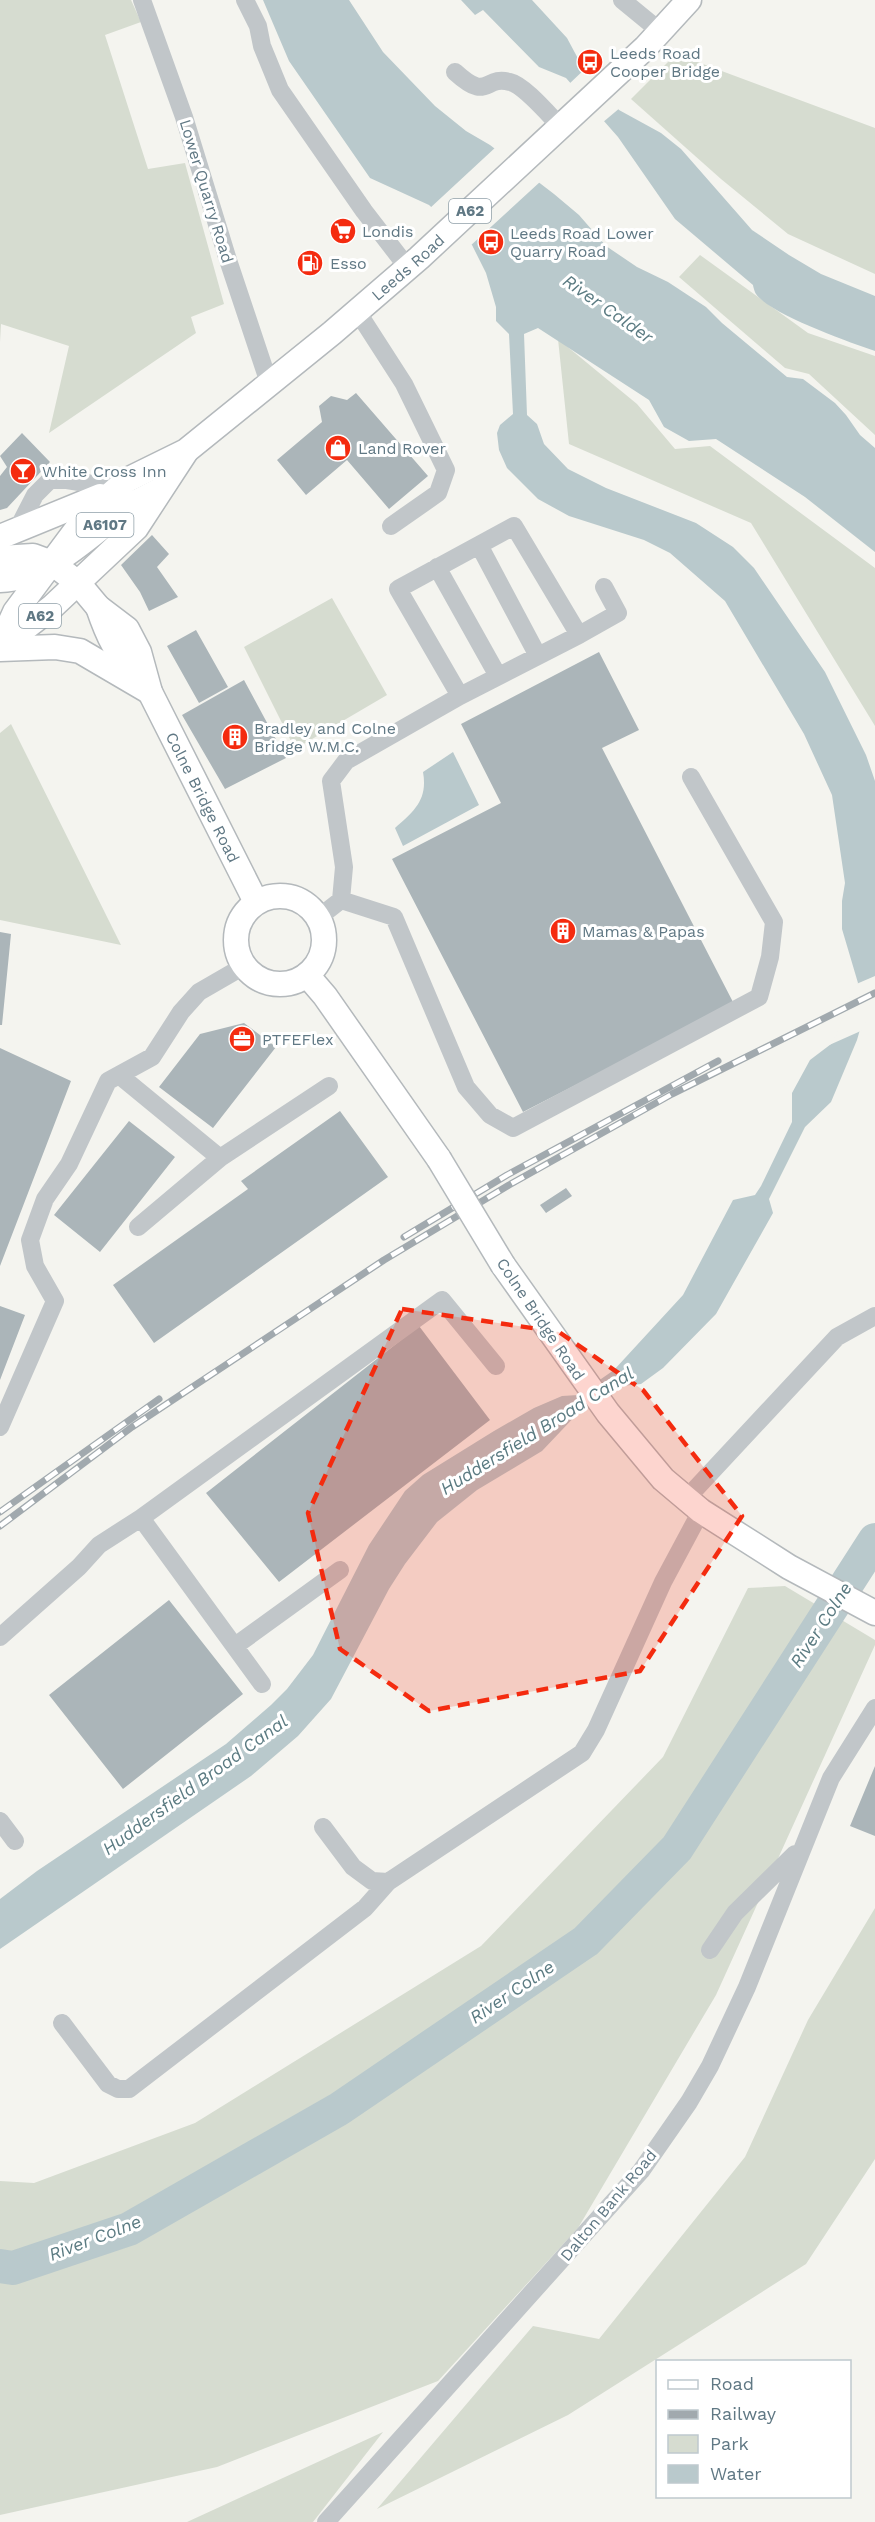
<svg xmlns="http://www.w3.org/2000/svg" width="875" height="2522" font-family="'Work Sans',sans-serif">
<rect width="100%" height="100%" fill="#f4f4ef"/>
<path fill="#d6dcd0" d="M0,0h131l10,22 -36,13 43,134 37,-6 39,141 -33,13 5,16 -147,100 20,-87 -68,-22 -1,18z
M676,54l199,74v146l-87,-40 -67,-55 -90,-80z
M700,255l108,78 67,23v79l-66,-61 -24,-6 -106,-91z
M558,339l79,65 38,45 35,-3 165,122v158l-124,-203 -182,-79z
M332,598l55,97 -92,54 -51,-102z
M11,724l110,221 -121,-25v-187z
M785,1586l90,54v5l-159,350 -138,233 -140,153 -221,86 -217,48v-334l34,2 161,-60 286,-177 182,-189 85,-169z
M875,1908v251l-69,105 -238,151 -191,94 156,-183 66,13 146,-182 63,-137z
M383,2432l-70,90h-126z"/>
<path fill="#b9c9cc" d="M263,0h86l34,52 52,54 31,25 24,14 64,49 25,21 27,31 31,21 31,15 38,25 16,16 65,54 16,2 32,24 11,12 14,20 15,13v104l-70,-55 -89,-58 -27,2 -25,-14 -15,-27 -111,-72 -14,6 3,81 10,9 7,20 24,25 38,19 90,35 37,24 21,21 71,104 41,83 9,26v196l-18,63 -26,62 -26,25 -36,72 4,14 -57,101 -53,54 -22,16 -19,2 -43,26 -37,39 -65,39 -40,32 -32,42 -16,25 -58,110 -33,37 -47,40 -251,173v-50l37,-28 189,-127 45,-39 16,-16 26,-34 56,-110 36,-54 18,-16 71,-44 40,-23 28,-12 16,-1 36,-25 69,-75 50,-95 22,-5 6,-9 31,-64v-29l18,-33 29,-22 19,-55 -16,-54v-28l3,-18 -13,-88 -28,-61 -79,-133 -55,-48 -26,-13 -75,-24 -31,-17 -31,-31 -8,-18 -2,-17 3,-8 13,-11 -4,-80 -13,-13v-14l-10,-34 -14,-28 -43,-40 -59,-27 -81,-117z
M461,0h71l35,38 15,28 37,44 42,23 20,16 71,81 37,25 32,19 54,22v55c-26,-9 -105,-37 -119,-57 -1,-1 -3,-8 -3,-9l-78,-66 -57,-82 -52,-59 -27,-11 -56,-57 -8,5z
M453,752l26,53 -76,41 -8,-18c19,-17 33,-28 28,-56z"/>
<path fill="#f4f4ef" d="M587,67l34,40 -19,16 -34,-38z
M497,146l44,35 -72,66 -40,-38z
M875,976v11l-12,43 -36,16 9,-10 18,-51z"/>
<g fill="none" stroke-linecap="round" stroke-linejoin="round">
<path stroke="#b9c9cc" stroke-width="34" d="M0,2266l13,2 116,-39 210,-120 247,-168 91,-93 198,-308"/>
</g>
<path fill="#abb5b9" d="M356,393l72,83 -39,33 -42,-49 -41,35 -29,-35 45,-38 -3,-16 12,-10 16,4z
M22,433l28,29 -43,46 -7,2v-34l7,-9 -7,-11z
M152,535l17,19 -12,13 21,30 -29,14 -9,-19 -19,-27z
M196,630l32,57 -29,16 -32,-57z
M599,652l40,78 -37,18 132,256 -211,108 -131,-253 109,-56 -40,-79z
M244,680l42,78 -61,31 -43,-74z
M0,932l11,2 -9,91h-2z
M244,1023l32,24 -63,81 -54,-41 41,-53z
M0,1048l71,33 -71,185z
M340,1111l48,66 -234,166 -41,-58 135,-96 -7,-8z
M129,1121l46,36 -75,95 -46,-37z
M566,1188l6,8 -26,17 -6,-8z
M0,1306l25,9 -25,65z
M419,1326l71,94 -211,162 -73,-89z
M169,1600l74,94 -120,95 -74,-94z
M875,1766v70l-25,-10z"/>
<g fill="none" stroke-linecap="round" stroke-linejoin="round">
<defs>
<g id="major">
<path d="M0,537l100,-41"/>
<path id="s1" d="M0,558l33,-2 19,7 26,20 20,24 29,22 12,23 11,40 106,210"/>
<path d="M0,580c49,-2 88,-44 125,-71 9,-7 22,-12 33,-18"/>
<path d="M98,607c10,30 19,48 41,72"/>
<path id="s2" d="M0,645l15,-33 73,-98 39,-34 59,-29 146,-118 87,-75 226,-210 44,-48"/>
<path d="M2,646l50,-39 84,-79 49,-75"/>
<path d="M0,649l55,-2 25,4 70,41"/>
<circle cx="280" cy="940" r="44"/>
<path d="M307,975l18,21 114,163"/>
<path d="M503,1265l105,148 55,66 38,32 88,56 86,46"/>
</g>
</defs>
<use href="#major" stroke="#b4b9bc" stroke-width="27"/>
<path stroke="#c1c6c9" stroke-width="18" d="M142,0l42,117 44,143 41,123
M245,0l13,26 4,20 18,44 84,121 44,57
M622,0l39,32
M455,72c34,31 28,3 55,10 14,3 40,34 50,44
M357,311l47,73 42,86 -8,23 -47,33
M16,532l19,-37 15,-15h17l50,8
M479,545l59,111
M437,567l61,109
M579,635l39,-22 -14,-26
M341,900l3,-33 -13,-86 15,-20 114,-65 -62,-107 116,-63 65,109 -119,61
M318,918l23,-18 53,17 72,170 24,28 23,13 246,-131 11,-40 4,-35 -83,-145
M119,1075l101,83 109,-72
M138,1227l82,-69
M0,1427l55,-126 -20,-35 -5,-26 15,-41 24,-35 39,-83 44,-24 29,-45 18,-20 45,-26
M686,1499l151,-162 38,-21
M141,1518l121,166
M0,1637l79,-70 20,-22 42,-27 301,-218 54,66
M235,1646l105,-76
M0,1821l15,20
M323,1827l30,40 19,14 16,1 194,-129 14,-23 67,-148 38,-71
M710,1950l25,-37 60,-59
M62,2023l46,61 10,5h11l236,-181 23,-26
M326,2522l315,-351 48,-69 21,-36 37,-79 84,-209 44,-70"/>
<use href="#major" stroke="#fff" stroke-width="24"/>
<defs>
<path id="rail" d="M404,1237l103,-62 211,-114
M0,1512l159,-113
M0,1526l132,-99 252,-167 125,-75 163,-91 203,-101"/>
</defs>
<use href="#rail" stroke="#a1a9ae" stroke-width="7"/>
<use href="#rail" stroke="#fff" stroke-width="4.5" stroke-dasharray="14" stroke-linecap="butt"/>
<defs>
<path id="major-bridge" d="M439,1159l64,106"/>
</defs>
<use href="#major-bridge" stroke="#b4b9bc" stroke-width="27" stroke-linecap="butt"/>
<use href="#major-bridge" stroke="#fff" stroke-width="24"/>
</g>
<path fill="#f42b0f" fill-opacity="0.2" stroke="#f42b0f" stroke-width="4.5" stroke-dasharray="12 8" stroke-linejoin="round" d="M402,1309l157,23 84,58 99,126 -102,155 -211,40 -89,-62 -32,-136z"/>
<defs>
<symbol id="bus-disc" viewBox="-11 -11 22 22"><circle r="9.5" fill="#f42b0f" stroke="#fff"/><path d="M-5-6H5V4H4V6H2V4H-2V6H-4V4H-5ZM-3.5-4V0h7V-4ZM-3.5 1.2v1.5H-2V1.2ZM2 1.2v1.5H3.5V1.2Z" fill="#fff"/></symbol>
<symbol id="supermarket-disc" viewBox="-11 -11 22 22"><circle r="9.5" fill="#f42b0f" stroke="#fff"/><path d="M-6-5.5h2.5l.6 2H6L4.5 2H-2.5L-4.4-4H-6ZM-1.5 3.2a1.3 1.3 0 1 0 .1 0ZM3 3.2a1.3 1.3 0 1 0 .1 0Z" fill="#fff"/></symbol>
<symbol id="fuel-disc" viewBox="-11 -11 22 22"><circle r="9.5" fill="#f42b0f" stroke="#fff"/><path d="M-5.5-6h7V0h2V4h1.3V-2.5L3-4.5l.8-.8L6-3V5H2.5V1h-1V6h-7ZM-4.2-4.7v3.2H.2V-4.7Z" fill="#fff"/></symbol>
<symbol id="shop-disc" viewBox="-11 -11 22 22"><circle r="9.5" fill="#f42b0f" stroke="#fff"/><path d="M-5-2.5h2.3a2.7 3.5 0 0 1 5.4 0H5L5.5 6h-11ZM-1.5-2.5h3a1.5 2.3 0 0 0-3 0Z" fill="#fff"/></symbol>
<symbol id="bar-disc" viewBox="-11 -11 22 22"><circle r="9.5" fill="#f42b0f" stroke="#fff"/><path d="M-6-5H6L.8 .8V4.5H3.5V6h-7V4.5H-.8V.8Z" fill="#fff"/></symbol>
<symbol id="building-disc" viewBox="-11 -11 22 22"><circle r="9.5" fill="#f42b0f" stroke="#fff"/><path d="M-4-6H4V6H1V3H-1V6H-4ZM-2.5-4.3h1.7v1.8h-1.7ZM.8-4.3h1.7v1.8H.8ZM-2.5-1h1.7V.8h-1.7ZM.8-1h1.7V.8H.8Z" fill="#fff"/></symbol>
<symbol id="office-disc" viewBox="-11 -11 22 22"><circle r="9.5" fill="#f42b0f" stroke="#fff"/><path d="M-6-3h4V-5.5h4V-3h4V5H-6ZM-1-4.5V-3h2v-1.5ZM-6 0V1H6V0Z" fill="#fff"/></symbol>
</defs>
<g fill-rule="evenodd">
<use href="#bus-disc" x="575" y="47" width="30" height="30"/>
<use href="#supermarket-disc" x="328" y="216" width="30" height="30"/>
<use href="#bus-disc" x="476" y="227" width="30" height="30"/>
<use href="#fuel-disc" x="295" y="248" width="30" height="30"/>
<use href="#shop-disc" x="323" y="433" width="30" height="30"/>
<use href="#bar-disc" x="8" y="456" width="30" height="30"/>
<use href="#building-disc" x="220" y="722" width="30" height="30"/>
<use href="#building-disc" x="548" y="916" width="30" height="30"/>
<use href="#office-disc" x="227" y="1024" width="30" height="30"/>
</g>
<g text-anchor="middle" stroke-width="6" stroke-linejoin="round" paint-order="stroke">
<g fill="#fff" stroke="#90a0a9" stroke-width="1.5">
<rect x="449" y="199" width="42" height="24" rx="4.5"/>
<rect x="76.5" y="513" width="57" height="24" rx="4.5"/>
<rect x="19" y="604" width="42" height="24" rx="4.5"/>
</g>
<g font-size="15" font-weight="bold" fill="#607884">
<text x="470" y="216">A62</text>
<text x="105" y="530">A6107</text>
<text x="40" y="621">A62</text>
</g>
<g font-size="16" fill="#607884" stroke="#fff" text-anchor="start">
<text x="610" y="59">Leeds Road<tspan x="610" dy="18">Cooper Bridge</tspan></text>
<text x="362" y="237">Londis</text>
<text x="510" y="239">Leeds Road Lower<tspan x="510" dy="18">Quarry Road</tspan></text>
<text x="330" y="269">Esso</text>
<text x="358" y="454">Land Rover</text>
<text x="42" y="477">White Cross Inn</text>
<text x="254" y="734">Bradley and Colne<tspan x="254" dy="18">Bridge W.M.C.</tspan></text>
<text x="582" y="937">Mamas &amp; Papas</text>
<text x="262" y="1045">PTFEFlex</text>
</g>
<g font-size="16" fill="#607884" stroke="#fff">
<text transform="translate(207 191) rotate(73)" y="6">Lower Quarry Road</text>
<text dy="6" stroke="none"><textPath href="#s2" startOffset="564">Leeds Road</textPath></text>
<text dy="6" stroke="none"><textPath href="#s1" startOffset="339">Colne Bridge Road</textPath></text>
<text transform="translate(541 1319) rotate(56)" y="6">Colne Bridge Road</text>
<text transform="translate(608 2205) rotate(-50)" y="6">Dalton Bank Road</text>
</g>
<g font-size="18" font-style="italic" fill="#5b7b82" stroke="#fff">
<text transform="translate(608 309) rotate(35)" y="6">River Calder</text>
<text transform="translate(537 1431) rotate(-32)" y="6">Huddersfield Broad Canal</text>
<text transform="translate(821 1625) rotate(-57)" y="6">River Colne</text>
<text transform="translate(195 1785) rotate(-36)" y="6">Huddersfield Broad Canal</text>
<text transform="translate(512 1992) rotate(-34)" y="6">River Colne</text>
<text transform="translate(95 2238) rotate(-21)" y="6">River Colne</text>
</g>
</g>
<rect x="656" y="2360" width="195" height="138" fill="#ffffff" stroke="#bfc9ce" stroke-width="1.5"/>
<rect x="668" y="2380" width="30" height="9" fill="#ffffff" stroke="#bfc9ce" stroke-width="1.5"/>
<text x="710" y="2390" font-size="18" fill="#607884">Road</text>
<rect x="668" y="2410" width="30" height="9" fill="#a1a9ae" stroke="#bfc9ce" stroke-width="1.5"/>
<text x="710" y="2420" font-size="18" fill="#607884">Railway</text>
<rect x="668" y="2435" width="30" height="18" fill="#d6dcd0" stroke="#bfc9ce" stroke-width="1.5"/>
<text x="710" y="2450" font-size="18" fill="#607884">Park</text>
<rect x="668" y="2465" width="30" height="18" fill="#b9c9cc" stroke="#bfc9ce" stroke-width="1.5"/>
<text x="710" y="2480" font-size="18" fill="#607884">Water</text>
</svg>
